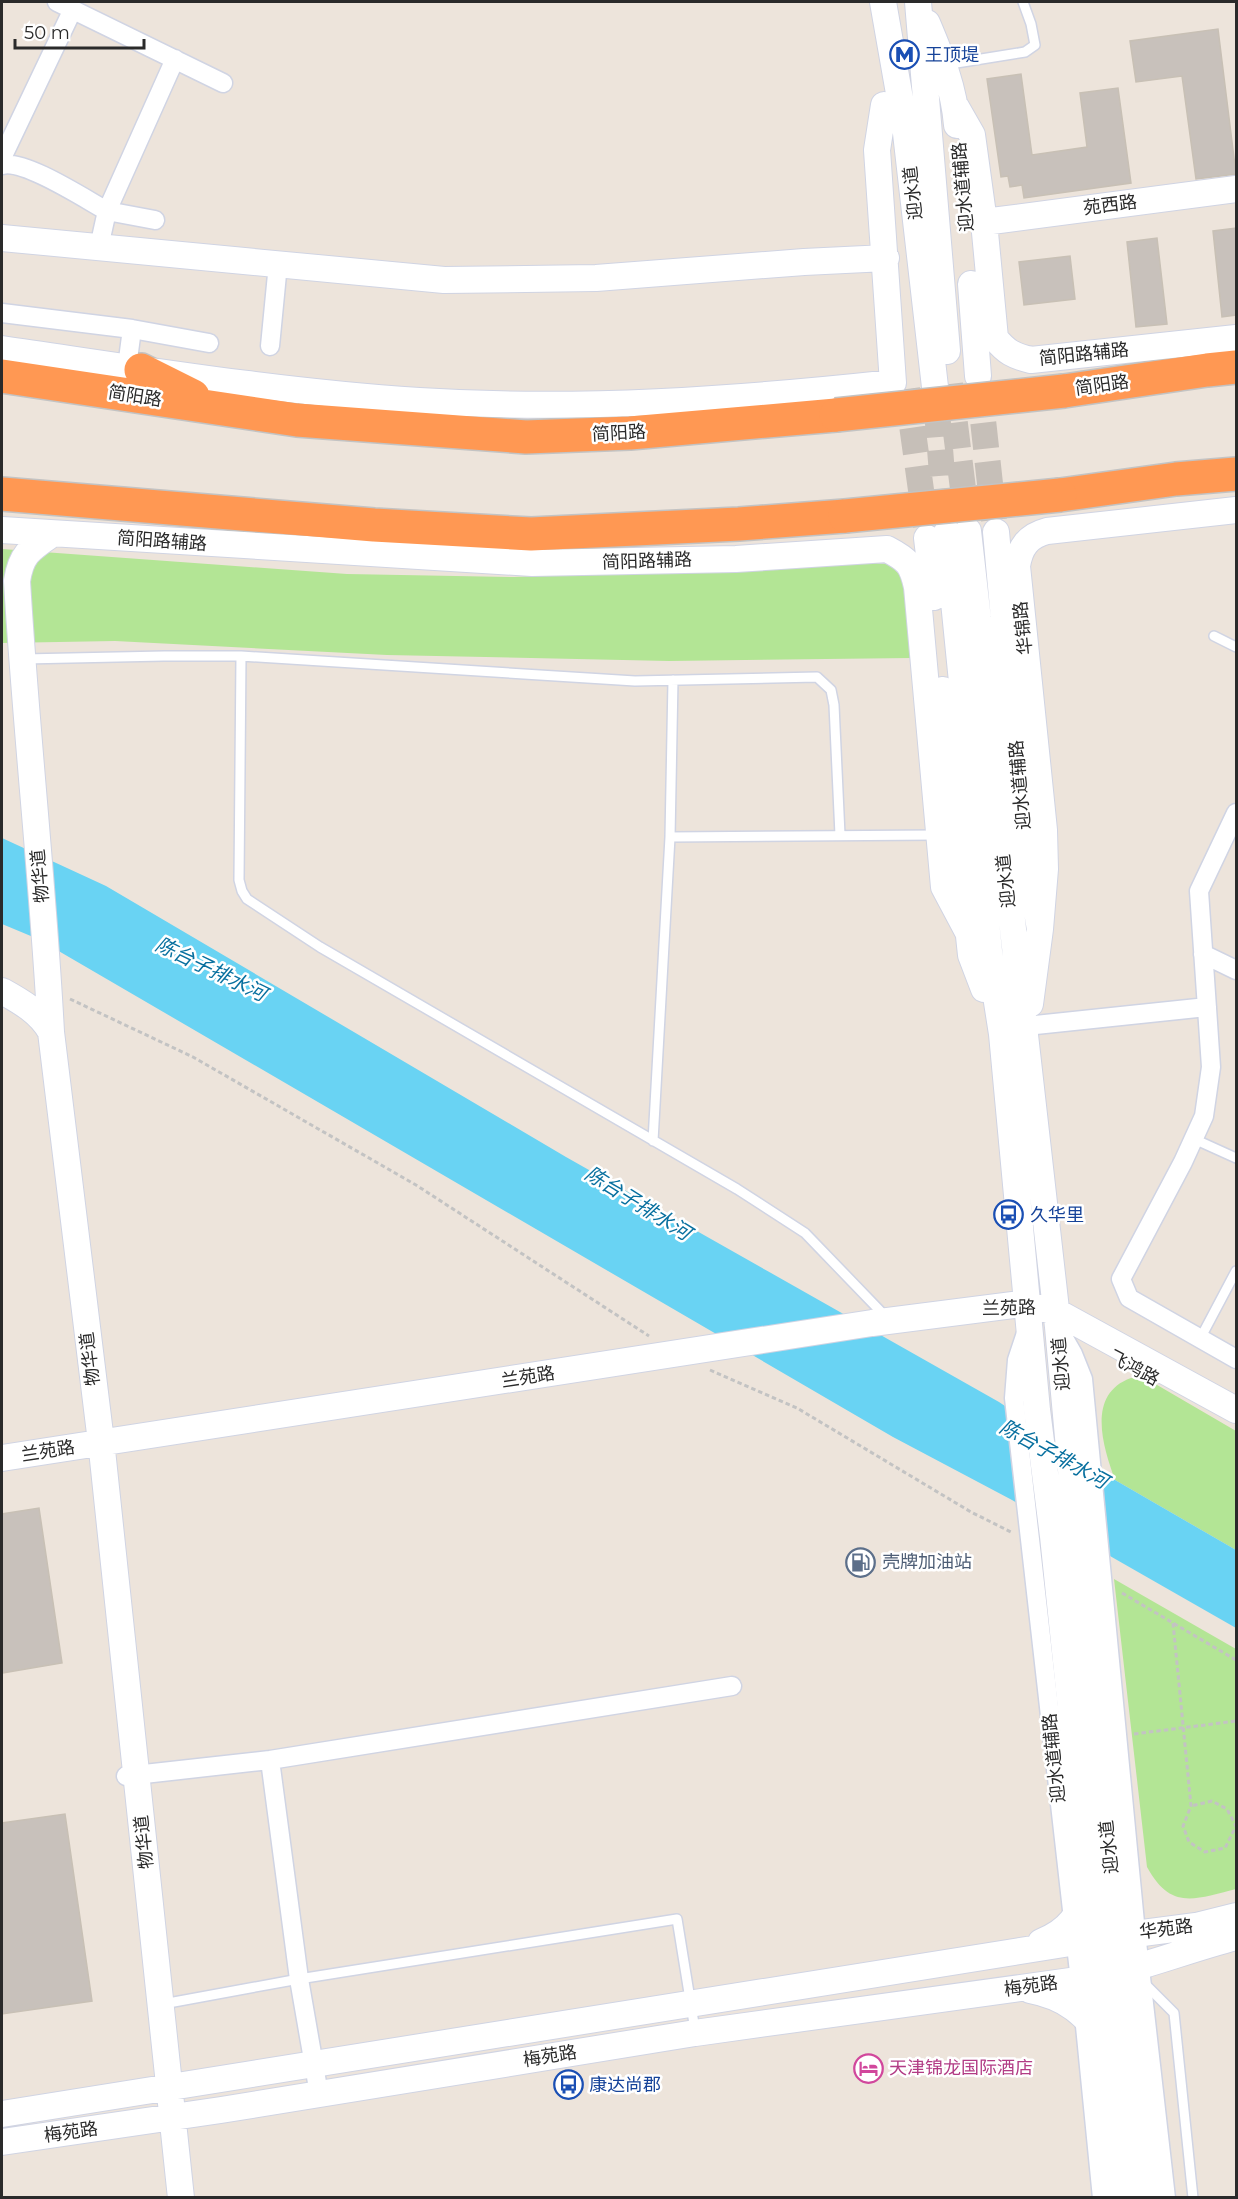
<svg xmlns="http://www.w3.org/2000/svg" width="1238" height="2199" font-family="Montserrat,'Noto Sans SC',sans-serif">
<rect width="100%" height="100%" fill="#ede4db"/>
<path fill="#b3e595" d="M2,549l345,25 167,3 358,-14 18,1 13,15 8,79 -242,3 -282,-6 -272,-14 -113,2z
M1131,1378l11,1 10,3 84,49v119l-121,-70c-12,-33 -29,-86 16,-102z
M1114,1579l122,70v240c-41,10 -65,22 -89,-22z"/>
<path fill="#69d3f3" d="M2,838l104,48 460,271 433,245 116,78 121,70v78l-224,-128 -119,-63 -855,-498 -36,-15z"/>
<path fill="#c8c1bb" stroke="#c8c0b5" stroke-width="1.5" d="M1218,29l18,145 -40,5 -14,-103 -46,6 -6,-41z
M1021,74l11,81 55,-8 -7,-54 38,-5 13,95 -107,15 -2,-13 -12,2 -2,-11 -7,1 -14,-98z
M1236,228v87l-14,2 -9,-86z
M1157,238l10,86 -31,3 -9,-85z
M1070,256l5,43 -51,6 -5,-43z
M39,1508l23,155 -60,10v-159z
M65,1814l27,187 -90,13v-191z"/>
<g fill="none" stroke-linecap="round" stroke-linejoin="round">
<path stroke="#c6bfb8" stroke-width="26" stroke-dasharray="26 13" stroke-linecap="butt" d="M950,384l17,137
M979,384l15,136
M907,389l19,137
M937,411l9,113"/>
<defs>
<path id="lane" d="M944,65l81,-13 10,-7 -4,-21 -8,-22
M1214,636l22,11
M241,656l-2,224 3,11 5,8 73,48 417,242 68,44 81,84
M24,659l140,-3h77l394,25 182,-4 14,13 3,15 6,130
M670,837l267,-2
M1194,1139l42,19
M653,1141l17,-304 3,-157
M1200,1339l36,-68
M1144,1983l30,30 19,185
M163,2004l136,-25 378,-60 18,111"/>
<path id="street" d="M57,2l166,81
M2,158l71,-149
M2,165c22,-6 83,34 105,46l68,-152
M99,247l8,-36 48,9
M2,313l130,16 -5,38
M132,329l77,14
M270,346l8,-82
M1236,813l-37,78 12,176 -7,49 -21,46 -62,117 8,19 107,61
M1203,954l33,16
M1026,1026l181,-19
M1026,1333l-9,27 -3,38 70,618 18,182
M1061,1333l12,21 10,25 53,554 30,265
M270,1760l29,219 20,115
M126,1776l144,-16 462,-74"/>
<path id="secondary" d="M883,2l23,131 29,254
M918,2l29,349
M927,23c14,33 27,65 30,102
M956,107l16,28 12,87 11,116c11,14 19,18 36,22l205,-22
M984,222l252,-33
M2,238l442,42 152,-2 208,-16 82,-4
M971,284l7,92
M2,349c138,20 277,43 417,52 159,10 317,-1 474,-18l-16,-233 7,-45
M2,530l530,33 204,-4 151,-10c21,11 25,15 30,38l27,300 25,47
M968,531l90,796 20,220 69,651
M947,532l42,419 13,83 35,376 16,126 69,662
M996,532l28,303 16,94 -10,75
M52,534c-22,15 -31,20 -35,47 9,151 26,300 34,451l51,418 79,748
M927,538l7,59
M943,690l28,265 13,34
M1040,929l5,-60 -1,-39 -27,-264c3,-19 11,-30 30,-35l189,-21
M2,991c18,10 38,21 49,41
M2,1458l870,-135 141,-18h15l27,6 181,99
M1041,1942c28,-11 40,-28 46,-57
M1030,1990c37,7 56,24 77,55
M2,2114l1087,-174 107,-14 40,-10
M2,2142l219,-32 474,-77 397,-55c49,-9 96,-29 144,-41"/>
<path id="highway" d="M141,370l52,26
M2,376l295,44 229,17 104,-4 206,-18
M1064,391l143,-21 29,-3
M2,494l372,31 157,9 208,-10 106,-8
M1060,495l116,-16 60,-5"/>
</defs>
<use href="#lane" stroke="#d0d4e3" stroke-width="12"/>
<use href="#street" stroke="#d0d4e3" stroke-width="21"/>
<use href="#secondary" stroke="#d0d4e3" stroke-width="28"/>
<use href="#highway" stroke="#c3c3c3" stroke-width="36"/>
<path stroke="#c3c3c3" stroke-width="3" stroke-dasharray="4.5 3" stroke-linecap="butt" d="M70,999l123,58 223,128 233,151
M710,1370l87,38 174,104 42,21
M1122,1593l114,67
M1173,1623l18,183 -8,20 6,16 16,10 20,-4 11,-22 -9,-17 -15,-8 -21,5
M1134,1734l102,-13"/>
<use href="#lane" stroke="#fff" stroke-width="9"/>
<use href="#street" stroke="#fff" stroke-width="18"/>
<use href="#secondary" stroke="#fff" stroke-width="26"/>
<use href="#highway" stroke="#ff9853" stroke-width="33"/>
<defs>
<path id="highway-bridge" d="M836,415l228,-24
M845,516l215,-21"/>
</defs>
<use href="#highway-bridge" stroke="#c3c3c3" stroke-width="36" stroke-linecap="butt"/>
<use href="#highway-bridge" stroke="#ff9853" stroke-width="33"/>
</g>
<defs>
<symbol id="metro-ring" viewBox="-11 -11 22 22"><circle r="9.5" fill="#fff" stroke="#1a4fb4" stroke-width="1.5"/><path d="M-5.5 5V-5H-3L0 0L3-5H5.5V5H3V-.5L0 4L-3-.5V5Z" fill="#1a4fb4"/></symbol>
<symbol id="bus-ring" viewBox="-11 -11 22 22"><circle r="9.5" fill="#fff" stroke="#1a4fb4" stroke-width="1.5"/><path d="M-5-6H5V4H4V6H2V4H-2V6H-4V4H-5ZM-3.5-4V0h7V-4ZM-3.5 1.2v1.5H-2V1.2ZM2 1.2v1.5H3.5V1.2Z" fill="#1a4fb4"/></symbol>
<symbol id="fuel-ring" viewBox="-11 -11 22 22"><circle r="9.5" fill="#fff" stroke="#5c6f8a" stroke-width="1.5"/><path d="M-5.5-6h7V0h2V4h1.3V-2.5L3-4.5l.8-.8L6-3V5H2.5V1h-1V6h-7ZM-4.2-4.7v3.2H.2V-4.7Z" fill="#5c6f8a"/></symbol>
<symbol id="hotel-ring" viewBox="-11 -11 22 22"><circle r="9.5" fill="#fff" stroke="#d1479c" stroke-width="1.5"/><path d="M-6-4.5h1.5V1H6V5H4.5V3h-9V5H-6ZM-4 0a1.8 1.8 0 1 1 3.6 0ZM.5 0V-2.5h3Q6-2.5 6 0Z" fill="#d1479c"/></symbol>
</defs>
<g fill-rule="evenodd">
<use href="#metro-ring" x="888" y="38" width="33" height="33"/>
<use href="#bus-ring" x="992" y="1198" width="33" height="33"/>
<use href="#fuel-ring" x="844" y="1546" width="33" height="33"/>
<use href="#hotel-ring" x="852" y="2052" width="33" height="33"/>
<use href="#bus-ring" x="552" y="2068" width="33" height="33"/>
</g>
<g text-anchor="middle" stroke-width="5" stroke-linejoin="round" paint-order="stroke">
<g font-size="18" fill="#164399" stroke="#fff" text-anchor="start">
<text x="925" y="61">王顶堤</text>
<text x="1030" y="1221">久华里</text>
<text x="589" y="2091">康达尚郡</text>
</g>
<g font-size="18" fill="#2a2a2a" stroke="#fff">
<text transform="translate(963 187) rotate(-95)" y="6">迎水道辅路</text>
<text transform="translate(913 193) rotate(-96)" y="6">迎水道</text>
<text transform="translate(1110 205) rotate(-7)" y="6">苑西路</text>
<text transform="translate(1084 354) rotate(-6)" y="6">简阳路辅路</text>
<text transform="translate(1102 385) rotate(-8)" y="6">简阳路</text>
<text transform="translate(135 396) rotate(9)" y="6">简阳路</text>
<text transform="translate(619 433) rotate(-3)" y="6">简阳路</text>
<text transform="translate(162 541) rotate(4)" y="6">简阳路辅路</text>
<text transform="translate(647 561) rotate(-2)" y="6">简阳路辅路</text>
<text transform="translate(1023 628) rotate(-96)" y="6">华锦路</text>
<text transform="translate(1020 785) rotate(-95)" y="6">迎水道辅路</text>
<text transform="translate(40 876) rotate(-95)" y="6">物华道</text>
<text transform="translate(1006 881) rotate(-96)" y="6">迎水道</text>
<text transform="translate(1009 1308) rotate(-1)" y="6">兰苑路</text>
<text transform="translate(90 1359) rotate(-97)" y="6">物华道</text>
<text transform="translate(1061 1364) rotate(-95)" y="6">迎水道</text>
<text transform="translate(1134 1368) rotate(28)" y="6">飞鸿路</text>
<text transform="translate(528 1377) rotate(-9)" y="6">兰苑路</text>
<text transform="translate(48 1451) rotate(-9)" y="6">兰苑路</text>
<text transform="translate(1054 1758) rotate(-96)" y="6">迎水道辅路</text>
<text transform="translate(144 1842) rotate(-96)" y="6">物华道</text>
<text transform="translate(1109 1847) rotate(-96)" y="6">迎水道</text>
<text transform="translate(1166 1929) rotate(-7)" y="6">华苑路</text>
<text transform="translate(1031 1986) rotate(-8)" y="6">梅苑路</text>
<text transform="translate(550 2056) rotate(-9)" y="6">梅苑路</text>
<text transform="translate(71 2132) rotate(-8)" y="6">梅苑路</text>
</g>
<g font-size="18" fill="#4e5e75" stroke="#fff" text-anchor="start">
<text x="882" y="1568">壳牌加油站</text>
</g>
<g font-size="18" fill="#b23c85" stroke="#fff" text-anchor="start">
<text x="889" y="2074">天津锦龙国际酒店</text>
</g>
<g font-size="20" font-style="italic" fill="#08709f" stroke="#fff">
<text transform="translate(211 969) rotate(26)" y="7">陈台子排水河</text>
<text transform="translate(638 1203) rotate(32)" y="7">陈台子排水河</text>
<text transform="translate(1054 1454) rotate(29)" y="7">陈台子排水河</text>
</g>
</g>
<rect width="1238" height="2199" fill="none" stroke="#2a2a2a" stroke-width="6"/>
<path d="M15 39v9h129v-9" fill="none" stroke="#2a2a2a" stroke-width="3"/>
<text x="24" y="39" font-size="18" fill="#2a2a2a" stroke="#ffffff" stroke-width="4.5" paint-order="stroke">50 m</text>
</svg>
